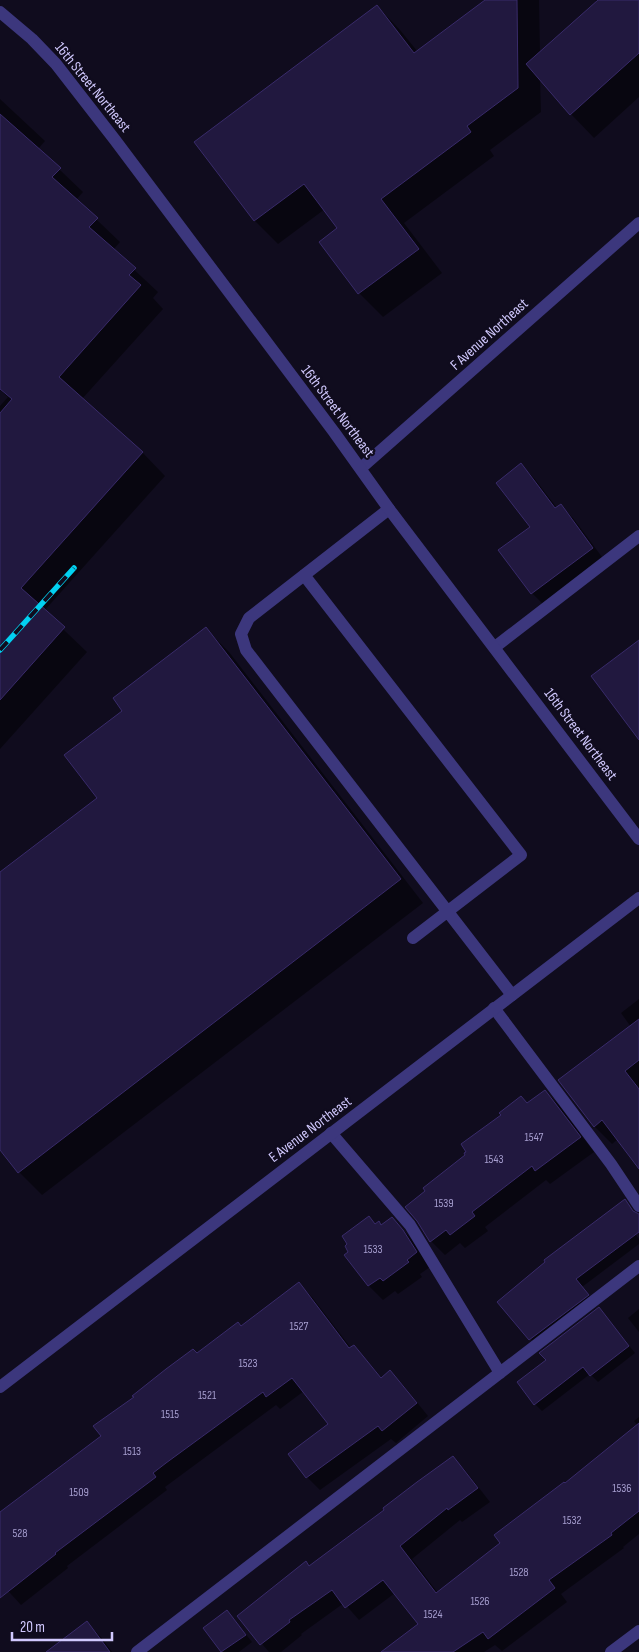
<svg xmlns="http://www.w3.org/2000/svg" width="639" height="1652" font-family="'Sofia Sans Condensed',sans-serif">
<rect width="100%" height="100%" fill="#100c1e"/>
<path fill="#0007" d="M487,0h52l1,53 57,-51 -2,-2h44v97l-45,41 -23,-24 -31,-36 1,34 -51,38 4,6 -90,67 38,50 -59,44 -24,-24 -38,-51 18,-14 -14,-19 -47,35 -23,-23 -59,-79 181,-136 23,24 18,22z
M0,99l45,42 -7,8 45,43 -7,8 44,42 -7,8 45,42 -5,6 10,11 -81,90 60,53 23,24 -121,135 43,41 -87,97v-343l8,-9 -8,-7z
M521,465l13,13 23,30 3,-3 13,13 32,43 -60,45 -13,-13v-66z
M206,629l23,23 194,251 -381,292 -23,-23 -19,-24v-274l99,-76 25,-87z
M639,999v168l-21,-28 -6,5 -18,-18 37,-99 -10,-14z
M545,1091l14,14 35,47 -44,32 -4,-4 -61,47 3,4 -23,17 -5,-5 -15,12 -14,-14 97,-137z
M621,1216l18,23v5l-57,43 13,15 -58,44 -38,-44z
M369,1218l7,7 6,1 10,-8 25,27 13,22 -10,7 2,3 -24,17 -3,-3 -12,9 -14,-14 -23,-31 4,-3z
M299,1284l13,13 39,51 3,-2 28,32 8,-6 13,13 25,31 -32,27 -5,-4 -71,51 -13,-13 23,-53 -26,-33 -24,18 -4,-4 -111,82 2,3 -100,76 1,2 -47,37 -21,-23v-68l102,-78 95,-81 45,-28z
M639,1309v23l-11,-14z
M605,1316l30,37 -37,29 -8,-8 -48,37 -7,-7z
M639,1417v117l-16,13 1,1 -63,46 6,8 -65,49 -7,-6 -11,7h-100l36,-28 -25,-31 -36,27 -15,-17 -43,31 1,1 -21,17h-12l-31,-36 72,-49 76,-57 66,-53 13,13 25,32 -28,20 -2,-2 -48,39 26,34 64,-49 63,-60 73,-58 -4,-5z
M227,1611l25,31 -13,10h-16l-18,-24z
M87,1623l14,14 11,15h-60z"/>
<path fill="#21183f" stroke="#392b6a" d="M485,0h32l1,88 -51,38 4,6 -90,67 38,50 -61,45 -39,-52 18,-14 -33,-44 -50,37 -60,-79 183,-137 37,48z
M598,0h41v53l-69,62 -44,-51z
M0,114l61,54 -9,9 46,41 -9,9 47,41 -7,7 12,10 -82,92 84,75 -122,136 44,39 -65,73v-287l12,-14 -12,-10z
M521,463l34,45 6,-4 32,44 -62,46 -33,-44 32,-23 -34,-44z
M206,627l195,252 -383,294 -18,-23v-278l97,-74 -33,-43 58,-44 -9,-13z
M639,640v100l-48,-64z
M639,1019v41l-14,11 14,18v80l-37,-49 -8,7 -36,-47z
M545,1090l36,47 -46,34 -3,-5 -60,46 3,4 -25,19 -4,-5 -16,12 -13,-21 -12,-14 20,-16 -2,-3 42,-33 -1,-2 2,-1 -5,-8 40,-29 -2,-2 22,-17 6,7z
M625,1199l8,12 6,3v18l-63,47 13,16 -60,45 -32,-38 48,-40 -1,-2z
M369,1216l6,8 4,-3 2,4 11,-8 11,13 14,22 -10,8 2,2 -26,19 -3,-3 -12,8 -24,-31 4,-3 -3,-6 2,-2 -5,-8z
M299,1282l50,66 5,-3 27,33 9,-8 27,33 -35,28 -4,-5 -72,52 -18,-24 40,-30 -36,-46 -26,19 -3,-5 -97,71 -13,10 3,4 -101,76 1,1 -56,44v-86l101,-76 -8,-10 41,-29 -2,-1 34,-27 27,-20 4,4 41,-31 3,4z
M599,1307l30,39 -39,30 -7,-9 -49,38 -17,-23 29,-22 -7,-7z
M639,1423v88l-28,22 1,2 -63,45 6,8 -67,51 -5,-7 -30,20h-72l37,-28 -35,-44 -38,28 -13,-18 -43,30 1,2 -30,23 -23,-29 69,-55 3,5 75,-56 -1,-2 34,-26 36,-26 25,32 -30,22 -1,-2 -47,38 36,47 64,-50 -6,-8 70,-53 1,1z
M227,1610l19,25 -25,17 -18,-24z
M87,1621l23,31h-64z"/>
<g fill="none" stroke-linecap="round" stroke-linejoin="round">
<path stroke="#3c377d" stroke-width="12" d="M389,509l-140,109 -8,16 5,16 266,345
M304,575l217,280 -108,83
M495,647l144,-111
M494,1008l117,156 28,42
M331,1133l79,92 90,148
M137,1652l502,-386"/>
<path stroke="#3c377d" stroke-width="12" d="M361,468l278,-245
M611,1652l28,-21"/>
<path stroke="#3c377d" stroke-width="12" d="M0,12l32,27 24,25 59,76 219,292 55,77 250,330
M0,1387l639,-489"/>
<defs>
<path id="rail" d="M0,650l74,-82"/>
</defs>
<use href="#rail" stroke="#02d1f1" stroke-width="5.5"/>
<use href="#rail" stroke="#100c1e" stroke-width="4" stroke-dasharray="11" stroke-linecap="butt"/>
</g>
<g text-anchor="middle" stroke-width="4.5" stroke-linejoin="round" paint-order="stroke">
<g font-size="12" fill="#a59dce">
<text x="534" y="1141">1547</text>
<text x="494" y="1163">1543</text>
<text x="444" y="1207">1539</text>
<text x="373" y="1253">1533</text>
<text x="299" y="1330">1527</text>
<text x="248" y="1367">1523</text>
<text x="207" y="1399">1521</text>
<text x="170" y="1418">1515</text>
<text x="132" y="1455">1513</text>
<text x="622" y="1492">1536</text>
<text x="79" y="1496">1509</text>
<text x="572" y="1524">1532</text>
<text x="20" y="1537">528</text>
<text x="519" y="1576">1528</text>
<text x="480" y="1605">1526</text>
<text x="433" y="1618">1524</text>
</g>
<g font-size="15" fill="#d1c9fe" stroke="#100c1e">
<text transform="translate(93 87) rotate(51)" y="5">16th Street Northeast</text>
<text transform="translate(489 334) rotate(-42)" y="5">F Avenue Northeast</text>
<text transform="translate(338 411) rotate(53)" y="5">16th Street Northeast</text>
<text transform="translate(581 734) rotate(53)" y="5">16th Street Northeast</text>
<text transform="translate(310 1129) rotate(-37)" y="5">E Avenue Northeast</text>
</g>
</g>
<path d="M12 1632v8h100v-8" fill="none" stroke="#d1c9fe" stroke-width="2.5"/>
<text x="20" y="1632" font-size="15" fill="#d1c9fe" stroke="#100c1e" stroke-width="4" paint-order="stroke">20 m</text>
</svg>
